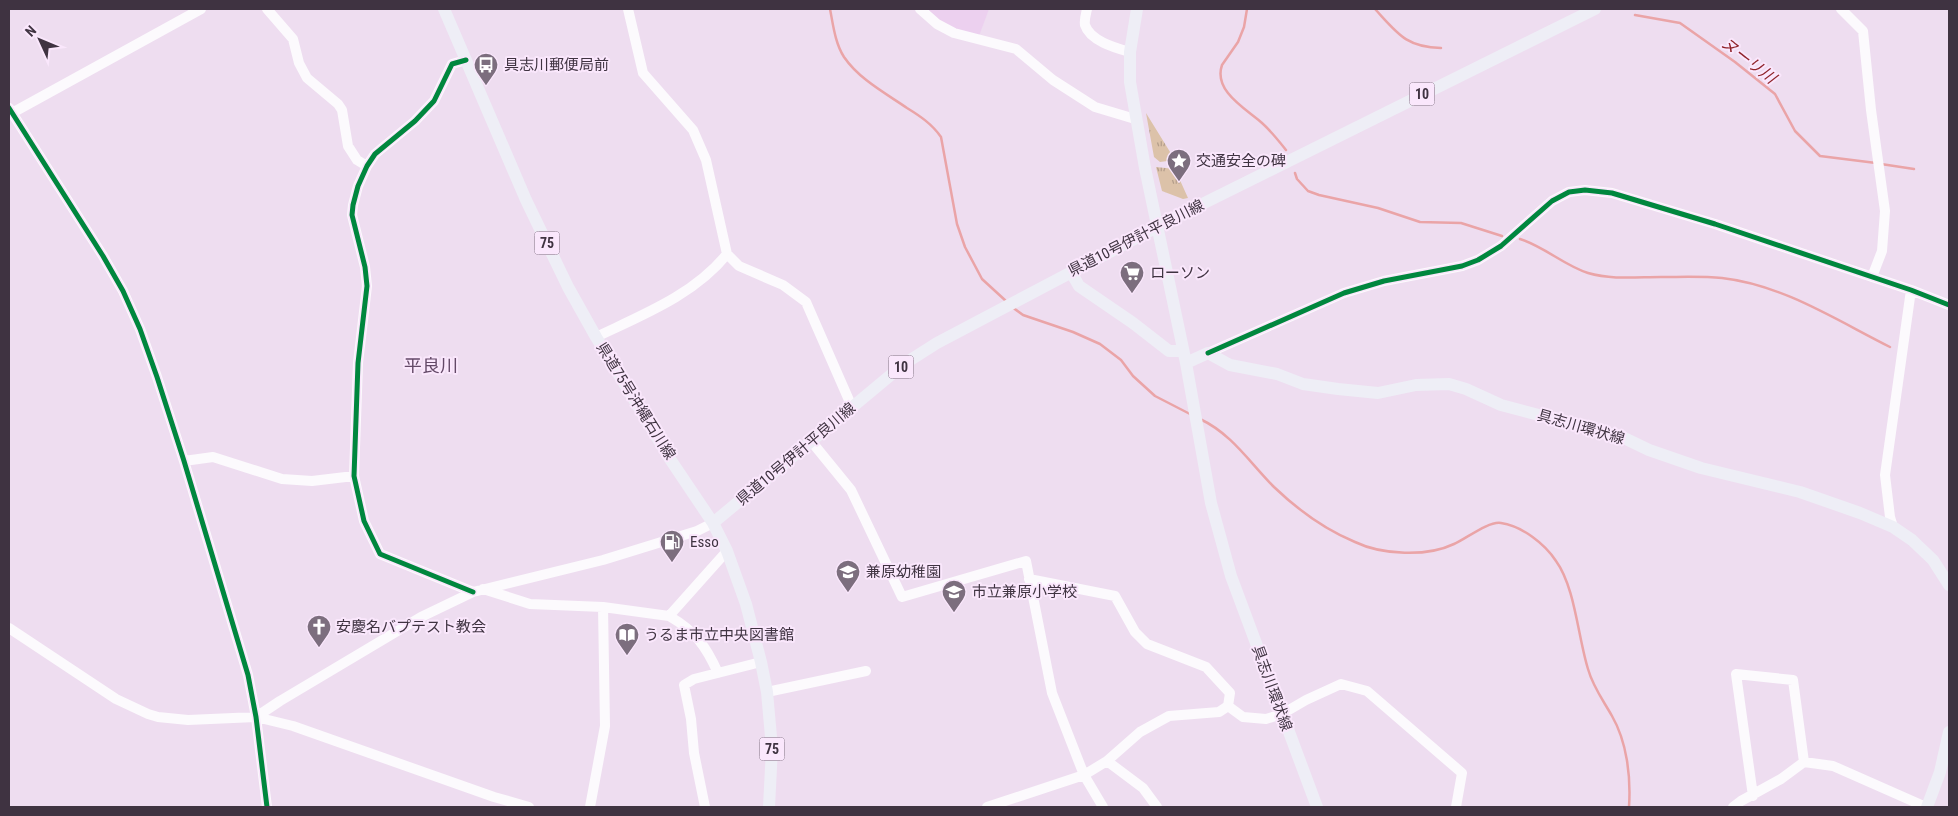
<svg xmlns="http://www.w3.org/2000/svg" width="1958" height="816" font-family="'Roboto Condensed','Noto Sans JP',sans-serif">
<defs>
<pattern id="park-tufts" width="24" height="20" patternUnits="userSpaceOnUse" patternTransform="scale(1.25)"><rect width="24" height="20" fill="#dcc2a9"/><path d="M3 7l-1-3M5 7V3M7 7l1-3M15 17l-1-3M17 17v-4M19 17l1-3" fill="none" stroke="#b49e8b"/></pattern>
</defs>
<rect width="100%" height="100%" fill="#eeddf0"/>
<path fill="#ecd0ef" d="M924,9h65l-10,27 -23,-6 -17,-8z"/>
<path fill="url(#park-tufts)" d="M1146,113l29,47 -15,2 -6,-5z
M1156,167l19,2 13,29 -5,1 -21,-8z"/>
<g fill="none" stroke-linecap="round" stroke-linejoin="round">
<path stroke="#eaa4a7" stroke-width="2.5" d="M830,9c3,15 5,34 14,48 15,22 41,36 63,51 13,8 25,16 34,29l16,87 8,23 17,32 24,22
M1247,9l-3,18 -6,15 -16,23c-9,26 24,44 40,58 9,8 16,17 24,27
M1375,9c23,25 31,38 66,39
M1635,15l45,8 55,39 40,32 20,37 25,25 56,7
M1881,164l33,5
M1295,173l2,6 11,12 11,4 59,13 42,14 41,1 41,13
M1520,239c25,8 45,27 68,34 24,7 49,4 73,4 20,0 41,-1 61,1 61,7 114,42 168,69
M1012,307l11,8 50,17 27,12 21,16 12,16 22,20 35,18
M1200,419c32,15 50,44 74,68 23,22 52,43 81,55 27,13 72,15 99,2 12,-5 34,-23 47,-21 21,3 44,21 55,38 19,26 22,76 32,108 5,18 15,31 24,47 15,26 19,61 17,91"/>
<path stroke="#fcfafd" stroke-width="10" d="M267,9l26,30 6,24 8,15 31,26 4,6 6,36 9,14 10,6
M628,9l15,64 50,57 13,30 21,94 12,12 44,19 23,17 46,105
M920,9l17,15 17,9 62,16 37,31 42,27 40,12
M1087,9c-1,5 -3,11 -2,16 5,16 31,23 45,27
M1841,9l22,22 8,79 14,101 -3,40 -10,26
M466,60l-14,4 -18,37 -19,20 -40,33 -8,12 -9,20 -5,19 -1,10 13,52 2,19 -9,77 -4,113 10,45 16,33 93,38
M9,108l94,148 20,35 17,38 17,48 27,84 64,214 8,42 11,90
M9,113h3l189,-104
M596,337c46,-22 98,-42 131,-83
M1208,353l136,-60 40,-12 78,-15 16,-6 23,-14 51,-45 17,-9 16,-2 27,3 103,31 196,66 38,15
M811,441l40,49 51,107 124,-36 26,132 32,82 19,32
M184,461l29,-4 69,22 30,2 42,-5
M1893,527l-3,-10 -5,-42 26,-185
M1029,579l86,17 20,36 12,12 59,23 24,26 -2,13
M483,589l47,15 73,3 66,9 58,-65
M669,616c26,15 37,30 49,57
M9,628l107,71 32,15 10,3 30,3 68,-3 37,9 201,71 35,10
M767,692l99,-21
M1228,706l15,11 23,2 16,-5 24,-14 35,-16 26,7 95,82 -6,34
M256,717l24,-16 141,-84 52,-25 130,-32 94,-29 16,-8
M1107,761l36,27 14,19
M1753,796l-17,-122 57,6 11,82
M590,807l15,-81 -2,-119
M705,807l-11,-54 -3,-34 -7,-34 10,-6 67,-17
M987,807l97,-32 23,-14 33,-29 29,-16 50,-4 9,-6
M1733,807l8,-6 40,-22 23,-17 29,4 93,41"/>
<path stroke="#eeeef6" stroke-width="12" d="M444,9l82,191 42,87 28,50 74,122 43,64 14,28 19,53 15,58 6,30 5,56 -3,59
M1137,9l-7,43v30l15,86 41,195 25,140 20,73 86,231
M1071,272l8,14 54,37 36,28h14
M1186,363l22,-10 22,12 47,9 26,10 35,5 40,4 38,-8 33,-1 17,5 35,16 121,32 27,13 52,18 99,24 60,21 33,14 19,13 21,20 16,25
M713,523l191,-159 33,-21 241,-127 417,-207
M1927,807l13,-35 9,-40"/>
<defs>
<path id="cycleway" d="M466,60l-14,4 -18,37 -19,20 -40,33 -8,12 -9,20 -5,19 -1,10 13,52 2,19 -9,77 -4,113 10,45 16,33 93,38
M9,108l94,148 20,35 17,38 17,48 27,84 64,214 8,42 11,90
M1208,353l136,-60 40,-12 78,-15 16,-6 23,-14 51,-45 17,-9 16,-2 27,3 103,31 196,66 38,15"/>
</defs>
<use href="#cycleway" stroke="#fae7fc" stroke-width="8"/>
<use href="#cycleway" stroke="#00873e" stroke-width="5"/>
</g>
<defs>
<symbol id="bus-pin" viewBox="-11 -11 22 30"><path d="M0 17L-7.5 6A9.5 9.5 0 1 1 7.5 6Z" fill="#7c6e7e" stroke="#fae7fc"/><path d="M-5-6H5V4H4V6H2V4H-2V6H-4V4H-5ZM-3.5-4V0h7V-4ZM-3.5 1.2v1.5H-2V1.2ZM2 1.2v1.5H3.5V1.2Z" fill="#fff"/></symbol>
<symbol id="sight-pin" viewBox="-11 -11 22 30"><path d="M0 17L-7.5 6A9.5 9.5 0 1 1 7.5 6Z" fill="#7c6e7e" stroke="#fae7fc"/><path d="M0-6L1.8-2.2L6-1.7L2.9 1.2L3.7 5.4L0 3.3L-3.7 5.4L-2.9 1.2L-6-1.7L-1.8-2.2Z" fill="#fff"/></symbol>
<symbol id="supermarket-pin" viewBox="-11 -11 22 30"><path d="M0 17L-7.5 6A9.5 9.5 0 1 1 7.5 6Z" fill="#7c6e7e" stroke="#fae7fc"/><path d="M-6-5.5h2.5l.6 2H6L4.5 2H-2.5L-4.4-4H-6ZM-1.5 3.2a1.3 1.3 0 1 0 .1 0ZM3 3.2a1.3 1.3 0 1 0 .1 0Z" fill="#fff"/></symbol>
<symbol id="fuel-pin" viewBox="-11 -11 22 30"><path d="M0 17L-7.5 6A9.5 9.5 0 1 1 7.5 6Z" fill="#7c6e7e" stroke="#fae7fc"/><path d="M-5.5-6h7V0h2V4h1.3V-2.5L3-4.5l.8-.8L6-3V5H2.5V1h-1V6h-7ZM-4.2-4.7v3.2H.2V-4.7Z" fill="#fff"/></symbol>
<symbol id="school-pin" viewBox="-11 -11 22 30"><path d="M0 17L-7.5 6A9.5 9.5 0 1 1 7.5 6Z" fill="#7c6e7e" stroke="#fae7fc"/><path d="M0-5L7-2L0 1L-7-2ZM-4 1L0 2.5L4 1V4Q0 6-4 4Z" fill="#fff"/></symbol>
<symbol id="church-pin" viewBox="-11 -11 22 30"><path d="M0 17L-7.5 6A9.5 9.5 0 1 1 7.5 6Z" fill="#7c6e7e" stroke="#fae7fc"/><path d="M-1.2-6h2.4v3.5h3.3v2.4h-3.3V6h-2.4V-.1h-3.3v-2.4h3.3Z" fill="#fff"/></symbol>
<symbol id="library-pin" viewBox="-11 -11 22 30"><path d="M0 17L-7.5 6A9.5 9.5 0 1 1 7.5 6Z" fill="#7c6e7e" stroke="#fae7fc"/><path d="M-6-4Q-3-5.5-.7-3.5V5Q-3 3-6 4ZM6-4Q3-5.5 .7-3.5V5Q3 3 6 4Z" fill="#fff"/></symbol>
</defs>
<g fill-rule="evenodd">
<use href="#bus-pin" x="472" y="51" width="28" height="38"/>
<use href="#sight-pin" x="1165" y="147" width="28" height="38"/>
<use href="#supermarket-pin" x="1118" y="259" width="28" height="38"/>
<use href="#fuel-pin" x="658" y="528" width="28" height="38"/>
<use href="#school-pin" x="834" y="558" width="28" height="38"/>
<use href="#school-pin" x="940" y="578" width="28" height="38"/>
<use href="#church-pin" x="305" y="613" width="28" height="38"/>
<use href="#library-pin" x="613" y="621" width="28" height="38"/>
</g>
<g text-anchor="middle" stroke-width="4" stroke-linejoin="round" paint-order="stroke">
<g fill="#fae7fc" stroke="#776979" stroke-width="1">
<rect x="1409.5" y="82.5" width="25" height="23" rx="4"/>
<rect x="534.5" y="231.5" width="25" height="23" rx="4"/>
<rect x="888.5" y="355.5" width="25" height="23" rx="4"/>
<rect x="759.5" y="737.5" width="25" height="23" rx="4"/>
</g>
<g font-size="14" font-weight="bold" fill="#3f3341">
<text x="1422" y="99">10</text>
<text x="547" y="248">75</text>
<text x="901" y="372">10</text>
<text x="772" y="754">75</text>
</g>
<g font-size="15" fill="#3f3341" stroke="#fae7fc" text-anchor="start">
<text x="504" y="70">具志川郵便局前</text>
<text x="1196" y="166">交通安全の碑</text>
<text x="1150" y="278">ローソン</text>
<text x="690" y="547">Esso</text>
<text x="866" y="577">兼原幼稚園</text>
<text x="972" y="597">市立兼原小学校</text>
<text x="336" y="632">安慶名バプテスト教会</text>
<text x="644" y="640">うるま市立中央図書館</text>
</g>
<g font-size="15" fill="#3f3341" stroke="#fae7fc">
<text transform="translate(1136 238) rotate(-27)" y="5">県道10号伊計平良川線</text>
<text transform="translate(636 401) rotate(58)" y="5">県道75号沖縄石川線</text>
<text transform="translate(1581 427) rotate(16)" y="5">具志川環状線</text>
<text transform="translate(796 454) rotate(-40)" y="5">県道10号伊計平良川線</text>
<text transform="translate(1272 688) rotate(70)" y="5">具志川環状線</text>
</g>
<g font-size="16" font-style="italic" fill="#8f2229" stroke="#fae7fc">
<text transform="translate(1749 60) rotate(38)" y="6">ヌーリ川</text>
</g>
<g font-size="18" fill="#634967" stroke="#fae7fc">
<text x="431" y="372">平良川</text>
</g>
</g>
<rect width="1958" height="816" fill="none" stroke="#3f3341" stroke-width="20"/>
<g transform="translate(40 40) rotate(314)" stroke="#fae7fc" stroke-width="4" paint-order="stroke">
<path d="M0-4L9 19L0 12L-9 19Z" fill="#3f3341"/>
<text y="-8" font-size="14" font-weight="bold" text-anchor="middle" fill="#3f3341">N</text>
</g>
</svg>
